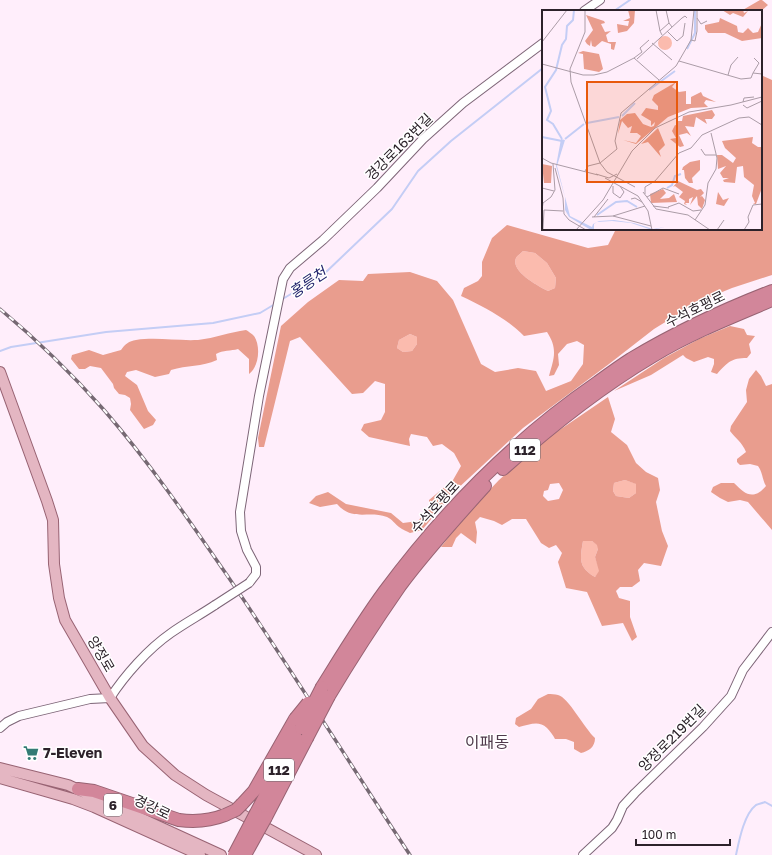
<svg xmlns="http://www.w3.org/2000/svg" width="772" height="855" font-family="'Golos Text','Noto Sans KR',sans-serif">
<rect width="100%" height="100%" fill="#ffeefb"/>
<path fill="#fbbbae" d="M523,251l12,2 12,10 9,15 -1,10 -7,3c-10,-5 -38,-20 -32,-33 1,-2 5,-5 7,-7z
M410,334l7,3v7l-5,7 -9,1 -6,-4 2,-8z
M625,480l12,4 -1,9 -7,5 -13,-2 -3,-5 1,-8z
M583,541h9l6,4v4l-3,8 5,14 -5,6c-17,-10 -15,-18 -12,-36z"/>
<path fill="#e99d8e" fill-rule="evenodd" d="M760,0h2l6,5 -7,6h-20z
M761,75l11,5v195l-40,13 -34,14 -44,27 -45,35 -86,64 -68,63 -33,39 -12,3c-3,-2 -7,-3 -11,-6 -4,-3 -7,-8 -12,-10 -19,-7 -34,5 -50,-13l-17,3 -11,-4 7,-7 12,-4 18,12 45,9 12,10 15,-2 11,-13v-8l24,-20 8,-14 -7,-13 -12,-9 -9,2 -6,-9 -16,-3 -2,5 1,7 -41,-9 -8,-7 3,-6 17,-4 4,-8v-28l-10,-3 -12,12 -11,1 -52,-57 -10,4 -26,106h-5l-1,-9 23,-112 27,-24 31,-22 24,1 5,-7 42,-2 27,9 16,19 28,64 14,8 23,-4 18,3 10,20 25,-10 12,-17 1,-19 -7,-4 -10,3 -9,10 1,11 -5,10 -5,1c5,-18 9,-27 -2,-44l-23,4c-18,-18 -40,-29 -63,-40l3,-8 14,-7 4,-5v-14l10,-24 15,-13 81,23 20,-3 8,-16h145zM523,251l12,2 12,10 9,15 -1,10 -7,3c-10,-5 -38,-20 -32,-33 1,-2 5,-5 7,-7zM410,334l7,3v7l-5,7 -9,1 -6,-4 2,-8z
M730,326l14,3 3,6 8,1 -6,8 2,9 -4,5c-16,0 -19,4 -30,16l-6,-2 3,-8v-5l-6,-2 -14,5 -8,-4 -3,-3 -32,20 -37,16 50,-33 35,-19z
M246,330c2,1 6,4 8,6 7,10 5,31 -5,38v-15l-11,-10c-7,2 -15,1 -22,5l1,6c-15,7 -30,5 -46,10l-2,4 -14,3 -19,-7 -9,2 -2,4 12,9 11,26 8,9 -3,5 -9,4 -14,-19 1,-6 -1,-6 -5,-3 -6,-1 -5,-6 -1,-4 -12,-16 -11,-2 -5,3h-6l-8,-10 1,-4 17,-5 14,5 18,-5c4,-6 8,-9 15,-10 20,-3 41,1 62,0 17,-2 32,-8 48,-10z
M756,370l5,6 5,10 6,-2v146l-24,-28 -8,-2 -12,2 -8,-4 -9,-6 2,-5 8,-4h13c11,11 19,18 32,3 -4,-7 -3,-13 -8,-20l-8,-2 -10,1 -3,-3v-3l9,-7c-4,-10 -10,-13 -16,-21l1,-5 16,-24 -1,-12 3,-11z
M608,397l7,22 -4,13 16,13 9,18 10,9 12,6 2,12 -4,12 6,29 6,15 -7,20 -17,-3 -6,7 2,11 -8,6h-12l-4,4 3,7 11,3v16l7,20 -5,4 -9,-18 -21,3 -15,-34 -21,-4 -8,-26 4,-9 -6,-8 -7,3 -8,-5 -15,-24h-14l-10,6 -8,-4 -14,-4 -5,5 2,10 -1,12 -15,-11 -5,5 -4,9h-11l23,-30 35,-37 37,-34zM625,480l11,4v9l-7,5 -13,-2 -3,-5 1,-8zM559,483l4,7 -4,9 -11,2 -5,-5 1,-5 4,-1 2,-6zM583,541h9l5,4 1,4 -3,8 4,14 -4,6c-17,-10 -15,-18 -12,-36z
M548,694c3,0 7,0 10,1 10,2 27,34 37,43 0,9 -6,13 -14,15l-7,-4v-7l-8,-3h-11c-2,-4 -5,-8 -8,-11 -9,-8 -17,-3 -28,-1l-4,-3 1,-6 15,-9 7,-10z"/>
<g fill="none" stroke-linecap="round" stroke-linejoin="round">
<path stroke="#c4cdf5" stroke-width="2" d="M614,11l16,-11
M281,300l43,-26 68,-65 26,-38 33,-30 92,-73
M0,351l11,-4 95,-15 107,-9 47,-10 15,-9
M736,855c3,-14 8,-41 20,-50 2,-1 7,-2 9,-3l7,4"/>
<defs>
<path id="minor" d="M584,11l16,-11
M249,583l7,-9v-7l-9,-17 -6,-19 -1,-19 19,-116 24,-117 7,-11 33,-28 54,-52 46,-49 40,-36 80,-60
M0,728l7,-6 12,-6 71,-17 20,-1c15,-23 38,-49 61,-65 14,-10 29,-18 44,-28
M583,855l29,-27 5,-8 6,-14 12,-13 68,-66 28,-31 12,-26 29,-38"/>
<path id="major" d="M0,372l47,129 6,19 1,44 5,34 6,22 45,78 33,48 32,29 31,20 110,60
M0,768l68,17 153,70
M0,778l73,21 21,8 106,48"/>
<path id="highway" d="M503,469c47,-42 96,-81 150,-113 38,-23 79,-39 119,-56
M322,687c20,-32 40,-65 62,-95 60,-81 131,-153 214,-210 11,-8 22,-16 33,-23 45,-27 92,-49 141,-68
M329,696c22,-37 46,-74 71,-110 26,-35 56,-68 85,-100
M78,789l16,2 85,29c16,2 31,1 46,-5
M242,804l12,-13 41,-72
M256,813l45,-85
M266,817l41,-79"/>
</defs>
<use href="#minor" stroke="#7d6577" stroke-width="10"/>
<use href="#major" stroke="#986373" stroke-width="12"/>
<use href="#highway" stroke="#986373" stroke-width="14"/>
<use href="#minor" stroke="#fff" stroke-width="8"/>
<use href="#major" stroke="#e4b6c2" stroke-width="10"/>
<use href="#highway" stroke="#d2869a" stroke-width="12"/>
<defs>
<path id="rail" d="M0,309c36,30 73,66 104,101 46,53 87,113 127,171 61,90 119,183 179,274"/>
</defs>
<use href="#rail" stroke="#766973" stroke-width="3.5"/>
<use href="#rail" stroke="#fff" stroke-width="2" stroke-dasharray="6" stroke-linecap="butt"/>
<defs>
<path id="minor-bridge" d="M215,605l34,-22"/>
<path id="highway-bridge" d="M295,719l13,-16
M301,728l21,-41
M307,738l22,-42
M225,815l11,-5 6,-6
M234,855l22,-42
M245,855l21,-38"/>
</defs>
<use href="#minor-bridge" stroke="#7d6577" stroke-width="10" stroke-linecap="butt"/>
<use href="#highway-bridge" stroke="#986373" stroke-width="14" stroke-linecap="butt"/>
<use href="#minor-bridge" stroke="#fff" stroke-width="8"/>
<use href="#highway-bridge" stroke="#d2869a" stroke-width="12"/>
</g>
<defs>
<symbol id="supermarket-bare" viewBox="-9 -9 18 18"><path d="M-6-5.5h2.5l.6 2H6L4.5 2H-2.5L-4.4-4H-6ZM-1.5 3.2a1.3 1.3 0 1 0 .1 0ZM3 3.2a1.3 1.3 0 1 0 .1 0Z" fill="#337b75" stroke="#fff" stroke-width="2.5" paint-order="stroke"/></symbol>
</defs>
<g fill-rule="evenodd">
<use href="#supermarket-bare" x="20" y="742" width="22" height="22"/>
</g>
<g text-anchor="middle" stroke-width="3" stroke-linejoin="round" paint-order="stroke">
<g fill="#fff" stroke="#6b646a" stroke-width="1">
<rect x="510" y="439" width="30" height="22" rx="3"/>
<rect x="264" y="759" width="30" height="22" rx="3"/>
<rect x="104" y="794" width="18" height="22" rx="3"/>
</g>
<g font-size="13" font-weight="bold" fill="#2c222a">
<text x="525" y="455">112</text>
<text x="279" y="775">112</text>
<text x="113" y="810">6</text>
</g>
<g font-size="14" fill="#2c222a" stroke="#fff">
<text transform="translate(399 147) rotate(-45)" y="5">경강로163번길</text>
<text transform="translate(695 309) rotate(-26)" y="5">수석호평로</text>
<text transform="translate(435 507) rotate(-48)" y="5">수석호평로</text>
<text transform="translate(101 654) rotate(60)" y="5">양정로</text>
<text transform="translate(672 738) rotate(-45)" y="5">양정로219번길</text>
<text transform="translate(152 807) rotate(25)" y="5">경강로</text>
</g>
<g font-size="14" font-weight="bold" fill="#2c222a" stroke="#fff" text-anchor="start">
<text x="43" y="758">7-Eleven</text>
</g>
<g font-size="15" font-style="italic" fill="#22246c" stroke="#fff">
<text transform="translate(308 283) rotate(-34)" y="5">홍릉천</text>
</g>
<g font-size="16" fill="#503b4c" stroke="#fff">
<text x="487" y="748">이패동</text>
</g>
</g>
<g transform="translate(542 10)">
<rect width="220" height="220" fill="#ffeefb"/>
<path d="M116 33a7 7 0 1 1 14 0a7 7 0 1 1-14 0Z" fill="#fbbbae"/>
<path d="M86,0h7l-1,13 -7,8 -9,2 -1,-9 11,2 1,-5h-6l7,-3zM180,0h21l1,3 4,-2 -5,6 -10,-4 -3,2zM44,5l18,6 1,2 -4,1 4,8 6,-1 -5,4 2,7h8l-2,8 -3,-1v-5l-9,-3 -7,6 -3,-1 -1,-6 -1,6 -3,-2 -2,-3 8,-11zM178,8l17,8 1,6 5,1 5,-5 5,5 5,-1 4,-9v15l-20,3 -17,-8h-17l-3,-4v-4l14,-3zM41,41l16,3 4,15 -4,3 -15,-3 -1,-15 -5,-1zM134,72l-4,5 7,5 7,-1v13h5v-7l10,-5 2,4 13,6 -10,-2 -2,3 4,4 -17,1 -23,9 -32,27 -13,-4 13,3 5,-7 -4,-3h-7l2,-7 -4,2 -6,-7 -4,13 2,-14 7,-6 8,-1 8,11 8,3 3,-1 1,-4 -4,4v-5l-10,-6 5,-7 12,2v-4l-6,-6 2,-5zM170,100l3,5 -3,4h-7l2,5 -11,-7 -2,10 -9,-1 6,10 -4,-3 -8,2 5,11 -4,1 -10,-8 6,-1 -4,-7 3,-6 3,1 -2,-5h6l1,-5zM116,118l7,17 -6,6 2,6 -13,-15 -7,2zM211,127l-1,6 6,4h4v41l-6,16h-3l2,-1 -3,-7 2,-11 -10,-8 -1,-11 -6,1 -2,16 -11,-1 -1,-2 6,-2h-6l-3,-5 6,-7 -8,3 -1,-14h5l11,8 3,-5 -11,-10 -3,-7zM158,150v10l-8,8 1,5h-4l-4,-5 -1,-8h-2l1,-3 7,-5zM0,154l10,2 -1,17h-7zM136,171l19,9 4,-1 3,4 -4,4 2,-1 3,4 -3,9 -4,-4 -1,-9 -7,9 3,-8 -4,2v4h-4l2,2 -3,-1 1,-3 -6,-4 4,-5 -8,-6 -2,1zM121,179l3,4 -6,6 9,-1 5,-4 3,8 -26,1 -1,-9zM176,182l5,8 6,-2 -5,8 -8,-2z" fill="#e99d8e"/>
<path d="M19,129l4,1 -8,26 13,50 22,11 1,-3 6,-3 15,-1 20,3 19,6 12,-2 16,3 -16,-3 -13,3 -21,-7 -19,-2 -15,1 -3,2v6h-3l-22,-13 -4,-7v-13l-9,-31z" fill="#c4cdf5"/>
<path fill="none" stroke="#c4cdf5" stroke-width="2" d="M145,39l8,-16v-22M107,80l26,-19M80,106l13,-13M45,113l32,-6M0,127l20,4M20,129l-9,-15 -6,-4 4,-9 -6,-24 11,-17 6,-25 4,-6 1,-13 6,-6 1,-10M23,129l19,-15M125,178l5,-3 3,-9 6,-2M55,205l19,-13 11,-1 10,6"/>
<path fill="none" stroke="#ab9ca7" stroke-width="1" d="M43,0v22l-15,37 1,13 29,81 7,9 28,15M114,0l4,21M124,0l3,13M155,8l4,6 6,-3M125,21l10,10 6,-5 2,-13M120,25l-2,-4 9,-8 3,4M149,30l4,1 2,-10v-21M0,32l25,-32M110,33l20,17M92,48l8,-6 -2,-4 9,-8M95,49l45,-41 3,-2 2,2M137,51l62,18 10,-1 2,-5 9,1M0,54l41,11h11l13,-3 27,-14 25,22M211,63l6,-10 -5,-5M186,65l3,-10 7,-8M201,92l1,-4 10,-1M201,95l4,3 15,-7M159,139l4,6h11M0,148l9,5 47,12M13,158l8,30 1,16 5,6 17,10M43,161l3,-5 12,-3 17,-14 -2,-8 6,-28 55,-47 15,-26 3,-30M54,164l13,4 8,-4M63,168l33,18 10,15 4,19M71,176v7l7,5 4,-6 -4,-6M0,178l12,3M101,182l13,17 32,6 22,15M103,184v-7l10,-6 24,-28 12,-5 11,-13 37,-17 10,-1 13,8M105,187l16,-9 16,6M89,189l4,-1 7,4M111,196l16,2M126,197l11,-4 14,8 8,-1M0,200l1,-7 8,-6 4,-7 -2,-26M71,206l32,-10M50,207l21,-1 38,10M52,207l14,-18M153,210l10,-15 3,-22 8,-14 1,-11 -6,-25M1,219l1,-19 19,1M34,220l27,-30 29,-49 23,-23 34,-16 42,-7 31,-8M175,220l7,-10M202,220l5,-8 -1,-5 5,-12 9,-1"/>
<path fill="#e8590c" fill-opacity="0.15" stroke="#e8590c" stroke-width="2" d="M45,72h90v100h-90z"/>
<rect width="220" height="220" fill="none" stroke="#2c222a" stroke-width="2"/>
</g>
<path d="M636 839v6h94v-6" fill="none" stroke="#2c222a" stroke-width="2"/>
<text x="642" y="839" font-size="12" fill="#2c222a" stroke="#ffffff" stroke-width="3" paint-order="stroke">100 m</text>
</svg>
